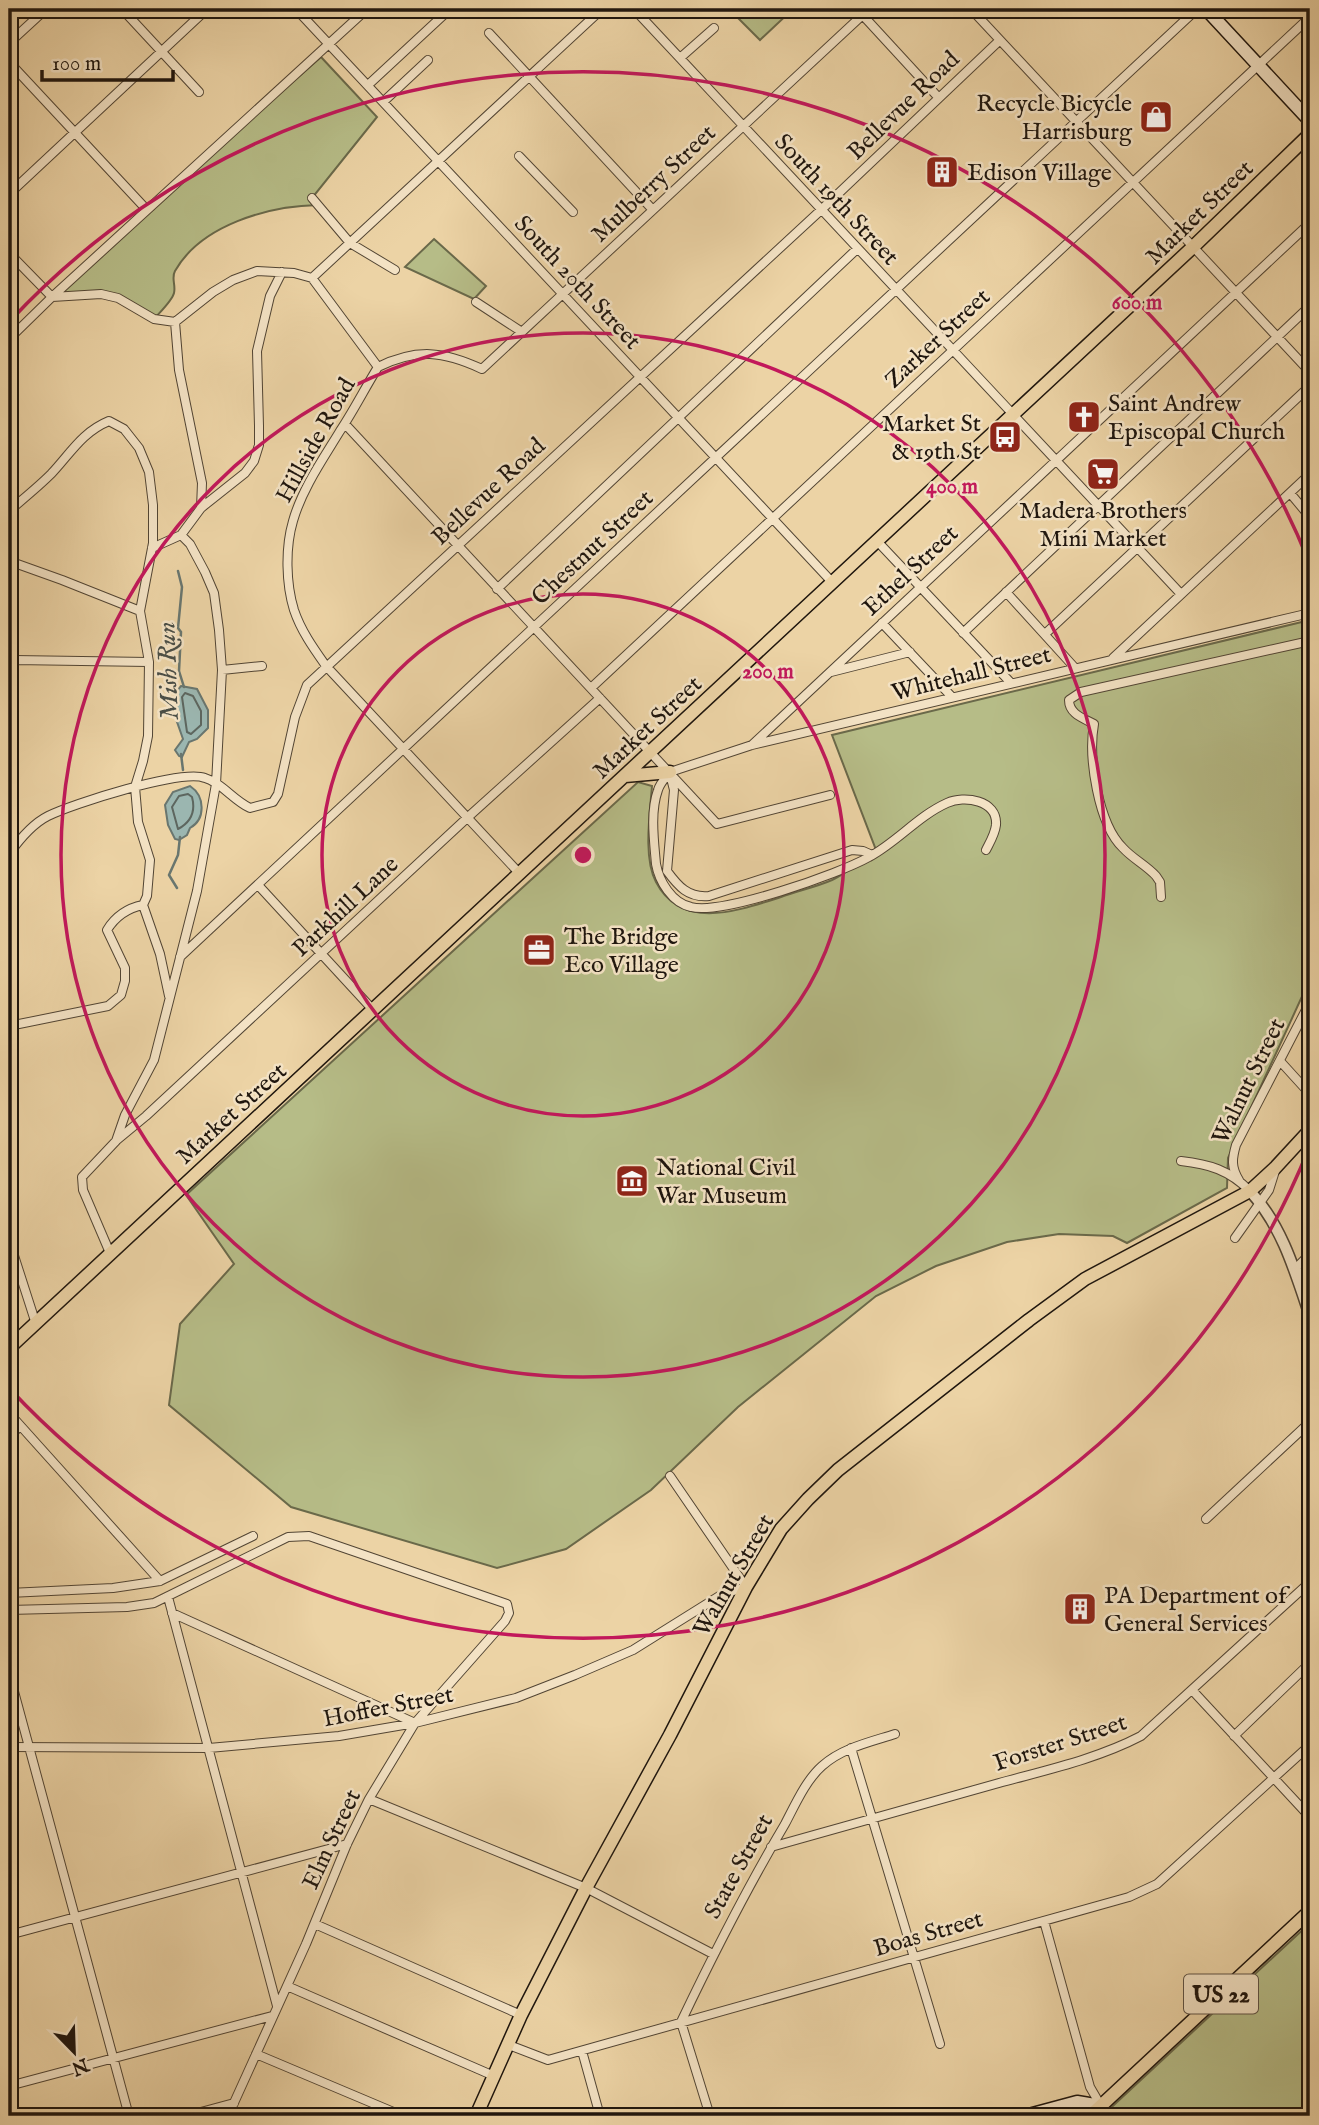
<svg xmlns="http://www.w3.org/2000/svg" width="1319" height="2125" font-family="'IM FELL English',serif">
<rect width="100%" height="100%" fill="#ecd3a5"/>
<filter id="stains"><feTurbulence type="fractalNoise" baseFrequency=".00286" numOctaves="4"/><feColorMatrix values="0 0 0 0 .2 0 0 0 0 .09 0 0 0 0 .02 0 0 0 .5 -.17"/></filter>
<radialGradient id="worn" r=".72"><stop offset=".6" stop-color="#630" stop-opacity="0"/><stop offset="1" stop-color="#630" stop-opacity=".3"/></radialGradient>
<path fill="#b6bc87" stroke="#6a694a" stroke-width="2" d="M729,9h64l-33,31z
M321,57l56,60 -65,81 6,7c-50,1 -117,20 -143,66 -4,7 1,14 -1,22 -2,8 -14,19 -20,26l-36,-21 -66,-1 95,-87z
M434,239l52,47 -12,13 -69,-32z
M1310,620v359l-82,179 -1,30 -100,55 -14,-7 -54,-2 -52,8 -71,24 -60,30 -138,111 -87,83 -85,59 -69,19 -206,-61 -122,-102 11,-81 54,-60 -48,-69 452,-413 14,4c-2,27 -9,72 4,96 26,50 84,28 125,15 16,-6 35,-10 51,-17 15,-7 30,-20 44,-30l-44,-115z
M1310,1923v193h-208z"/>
<path fill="#9bb6b0" stroke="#69766f" stroke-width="2" d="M181,686l16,3 11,21v18l-11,11 -8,3 -7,15 -3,-1 -4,-6 8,-11 -7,-20 -1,-26z
M190,786c15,10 16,33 0,42l-3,7 -8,5 -4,-1 -7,-14 -3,-20 8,-13z"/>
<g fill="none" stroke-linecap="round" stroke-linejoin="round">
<path stroke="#5d665f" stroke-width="2" d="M185,693l8,3 8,15v14l-10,9 -4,-2 -5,-35z
M188,794l4,3c4,15 -1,25 -14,32l-6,-22 7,-11z"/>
<path stroke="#69766f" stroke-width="2.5" d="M178,571l4,16 -4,41 3,4 -2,39 5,16
M181,754l2,16
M177,888l-8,-13 9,-20 2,-18"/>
<defs>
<path id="minor" d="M122,9l77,83
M296,9l536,573
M634,9l546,584
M857,9l81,88
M971,9l339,363
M489,33l163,176
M9,43l37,-34
M680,58l34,-30
M9,62l138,148
M368,85l82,-76
M383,102l45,-42
M519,156l54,56
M9,194l198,-185
M312,198l38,45 45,27
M9,253l43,44 49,-3 17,4 36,21 21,3 38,-30 20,-12 24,-9 37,2 18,5 66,89
M312,278l290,-269
M476,302l46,30
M175,322l4,48 23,113 -1,25
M9,339l43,-42 315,-288
M378,367c39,-19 65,-16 104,2l387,-360
M378,367c-13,21 -24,43 -38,64 -17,28 -38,58 -47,90 -8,27 -7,63 1,89 7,21 20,39 32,56l194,208
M345,424l372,400 113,-29
M1290,493l20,24
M9,511c14,-12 29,-24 42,-37 19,-20 31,-42 58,-53l15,8 15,19 10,24 4,33v38l-13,68 9,51 -1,74 -5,25 -8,26 3,35 12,38 -3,36 -4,9 17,49 9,42
M877,541l134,142
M152,548l29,-13 20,-27 44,-35 9,-12 5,-16v-19l-2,-75 13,-55 12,-24
M9,561l53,19 78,31
M497,589l360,-340
M1006,592l69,76
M882,623l70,74
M963,633l347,-327
M1045,634l265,-248
M1113,658l197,-184
M9,663l5,-3 135,2
M222,670l40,-4
M831,672l79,-20
M591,688l719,-671
M752,745l558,-522
M670,772l82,-27 558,-132
M670,772c-4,5 -10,11 -12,18 -8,22 -4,51 -2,74 3,17 16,39 35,43 31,8 148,-33 178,-50 28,-15 49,-41 78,-54 17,-8 51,-3 49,22 -1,9 -6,17 -10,25
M670,774l4,16 -7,81c11,15 21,27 42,25l143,-46 11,1 9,4
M9,854c10,-14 23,-30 39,-38 24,-12 133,-47 157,-38 17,5 28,22 45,30l23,-6 5,-8 17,-77 12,-32 514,-475 179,-170
M258,885l116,126
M1161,897l-1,-15 -4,-6c-10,-11 -23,-17 -33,-28 -25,-24 -35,-91 -29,-124 -11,-6 -25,-10 -25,-24l12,-8 229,-51
M180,957l1017,-948
M9,1026l99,-20 13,-11 4,-14v-13l-18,-38c8,-13 21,-22 36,-25
M1280,1061l30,33
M117,1140l29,-24 321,-298 133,-120
M1181,1161c28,3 48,9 69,30
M1239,1180c-8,-13 -7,-21 -3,-35l74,-143
M1235,1238l34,-48 6,-19
M9,1240l27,84
M110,1253l-27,-63 -1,-13 34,-36 9,-26 29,-55 43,-169 19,-107 6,-114 -3,-40 -5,-37 -9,-21 -15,-28 -9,-9
M1310,1254l-15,15 15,11
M9,1413l151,168
M9,1437l11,-11
M1206,1519l104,-97
M9,1593l104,-5 47,-7 93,-45
M168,1597l109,409
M9,1610l118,-3 27,-4 134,-66 21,-1 198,68 2,9 -4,8 -90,102 -46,76 -22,45 -41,100 -78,172
M172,1613l243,110
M9,1673l120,443
M1192,1690l118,127
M1234,1736l76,-73
M9,1747l200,1 130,-12 76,-13 101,-25 59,-23 58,-25 88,-55 25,-8 -76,-111
M851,1748l89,296
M369,1799l217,89 127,66
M771,1847c76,-21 152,-42 228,-64 47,-13 98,-24 142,-47l169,-154
M1044,1921l46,166 11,19
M315,1924l206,91
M9,1935l338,-91
M287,1986l207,90
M509,2045l39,15 581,-163 28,-13 153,-139
M582,2051l18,65
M256,2054l147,62
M9,2086l263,-70
M186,2116l48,-13
M710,2116l-29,-94c32,-67 66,-134 104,-198 10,-19 21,-44 37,-58 20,-18 48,-24 73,-32"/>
<path id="tertiary" d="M1250,1191c32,35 45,80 60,125"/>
<path id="secondary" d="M1206,9l104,112
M1025,2116l52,-14 24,4"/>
<path id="primary" d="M625,776l45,-4
M9,1348l1184,-1101 117,-113
M476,2116l45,-101 65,-127 84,-153 76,-148 35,-58 27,-30 30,-29 191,-150 56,-41 165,-88 25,-23 35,-38
M1090,2116l220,-205"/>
</defs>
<use href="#minor" stroke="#524534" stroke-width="10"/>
<use href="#tertiary" stroke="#524534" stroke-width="13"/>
<use href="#secondary" stroke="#1f160e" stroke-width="15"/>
<use href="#primary" stroke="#1f160e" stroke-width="15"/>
<use href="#minor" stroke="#f3e2c4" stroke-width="8"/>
<use href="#tertiary" stroke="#f3e2c4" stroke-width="10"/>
<use href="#secondary" stroke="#f3e2c4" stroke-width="12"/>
<use href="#primary" stroke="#ecd3a5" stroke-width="12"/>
</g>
<g fill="none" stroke="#c2185b" stroke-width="3.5">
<circle cx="583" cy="855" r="261"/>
<circle cx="583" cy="855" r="522"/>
<path d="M1309 1148A783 783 0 0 1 10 1389M10 321A783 783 0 0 1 1309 562"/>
</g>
<defs>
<symbol id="shop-square" viewBox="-11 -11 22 22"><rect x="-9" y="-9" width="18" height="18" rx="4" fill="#8f2418" stroke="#f3e2c4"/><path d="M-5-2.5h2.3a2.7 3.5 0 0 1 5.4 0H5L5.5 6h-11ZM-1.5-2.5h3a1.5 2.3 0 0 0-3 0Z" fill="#fff"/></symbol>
<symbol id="building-square" viewBox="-11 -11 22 22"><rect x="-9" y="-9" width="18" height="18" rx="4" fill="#8f2418" stroke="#f3e2c4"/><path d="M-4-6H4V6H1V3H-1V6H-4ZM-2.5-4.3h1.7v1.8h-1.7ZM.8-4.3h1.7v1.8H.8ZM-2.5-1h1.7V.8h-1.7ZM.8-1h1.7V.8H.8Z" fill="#fff"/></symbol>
<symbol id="church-square" viewBox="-11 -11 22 22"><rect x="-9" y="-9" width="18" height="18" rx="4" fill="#8f2418" stroke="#f3e2c4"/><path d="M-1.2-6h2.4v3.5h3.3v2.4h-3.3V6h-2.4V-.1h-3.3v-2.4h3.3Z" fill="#fff"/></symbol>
<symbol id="bus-square" viewBox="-11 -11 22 22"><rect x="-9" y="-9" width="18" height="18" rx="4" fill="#8f2418" stroke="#f3e2c4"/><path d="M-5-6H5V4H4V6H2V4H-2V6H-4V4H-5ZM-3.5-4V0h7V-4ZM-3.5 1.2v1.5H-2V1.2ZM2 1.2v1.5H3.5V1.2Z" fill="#fff"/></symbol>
<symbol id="supermarket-square" viewBox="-11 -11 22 22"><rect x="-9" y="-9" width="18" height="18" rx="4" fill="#8f2418" stroke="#f3e2c4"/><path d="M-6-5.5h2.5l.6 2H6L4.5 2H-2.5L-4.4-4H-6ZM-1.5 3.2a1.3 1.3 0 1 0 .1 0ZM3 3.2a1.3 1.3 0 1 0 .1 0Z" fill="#fff"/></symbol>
<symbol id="office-square" viewBox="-11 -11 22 22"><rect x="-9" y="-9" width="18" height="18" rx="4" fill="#8f2418" stroke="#f3e2c4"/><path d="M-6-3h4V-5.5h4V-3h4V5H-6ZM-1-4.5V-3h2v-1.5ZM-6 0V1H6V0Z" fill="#fff"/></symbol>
<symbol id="museum-square" viewBox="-11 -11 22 22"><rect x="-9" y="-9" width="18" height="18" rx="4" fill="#8f2418" stroke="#f3e2c4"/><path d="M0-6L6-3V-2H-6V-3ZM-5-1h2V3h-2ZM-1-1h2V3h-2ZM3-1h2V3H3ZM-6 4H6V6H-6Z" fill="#fff"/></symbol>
</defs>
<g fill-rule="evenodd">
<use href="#shop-square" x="1137" y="98" width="38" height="38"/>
<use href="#building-square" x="923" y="153" width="38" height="38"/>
<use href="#church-square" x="1065" y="398" width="38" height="38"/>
<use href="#bus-square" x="986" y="418" width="38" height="38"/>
<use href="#supermarket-square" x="1084" y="455" width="38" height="38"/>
<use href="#office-square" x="520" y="931" width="38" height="38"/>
<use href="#museum-square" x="613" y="1162" width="38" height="38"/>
<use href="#building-square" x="1061" y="1590" width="38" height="38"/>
</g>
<g text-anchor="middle" stroke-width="5" stroke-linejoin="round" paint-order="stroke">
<rect fill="#f3e2c4" stroke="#5f5345" stroke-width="2" x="1184" y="1974.5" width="74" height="39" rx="5"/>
<g font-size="23" font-weight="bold" fill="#1f160e">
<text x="1221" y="2002">US 22</text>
</g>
<g font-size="24" fill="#1f160e" stroke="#f3e2c4" text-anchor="start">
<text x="1132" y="111" text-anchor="end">Recycle Bicycle<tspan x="1132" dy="28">Harrisburg</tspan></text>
<text x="967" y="180">Edison Village</text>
<text x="1108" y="411">Saint Andrew<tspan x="1108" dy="28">Episcopal Church</tspan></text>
<text x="981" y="431" text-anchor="end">Market St<tspan x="981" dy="28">&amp; 19th St</tspan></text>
<text x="1103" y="518" text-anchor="middle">Madera Brothers<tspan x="1103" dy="28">Mini Market</tspan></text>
<text x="564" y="944">The Bridge<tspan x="564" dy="28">Eco Village</tspan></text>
<text x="656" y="1175">National Civil<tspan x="656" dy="28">War Museum</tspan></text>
<text x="1104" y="1603">PA Department of<tspan x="1104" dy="28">General Services</tspan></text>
</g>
<g font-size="24" fill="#1f160e" stroke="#f3e2c4">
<text transform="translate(903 105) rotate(-44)" y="8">Bellevue Road</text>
<text transform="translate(653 183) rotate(-43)" y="8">Mulberry Street</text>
<text transform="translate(837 199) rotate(47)" y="8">South 19th Street</text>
<text transform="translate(1199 212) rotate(-44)" y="8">Market Street</text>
<text transform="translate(578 282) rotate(47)" y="8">South 20th Street</text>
<text transform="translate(937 338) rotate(-43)" y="8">Zarker Street</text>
<text transform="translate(315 440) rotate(-61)" y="8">Hillside Road</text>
<text transform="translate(488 491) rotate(-43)" y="8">Bellevue Road</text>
<text transform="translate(592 547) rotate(-43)" y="8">Chestnut Street</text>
<text transform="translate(910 570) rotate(-43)" y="8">Ethel Street</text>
<text transform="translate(971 673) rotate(-14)" y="8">Whitehall Street</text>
<text transform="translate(647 727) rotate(-43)" y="8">Market Street</text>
<text transform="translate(345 906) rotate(-43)" y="8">Parkhill Lane</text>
<text transform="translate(1248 1081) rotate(-64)" y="8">Walnut Street</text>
<text transform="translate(231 1113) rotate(-42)" y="8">Market Street</text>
<text transform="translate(733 1575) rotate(-60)" y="8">Walnut Street</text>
<text transform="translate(388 1706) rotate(-11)" y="8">Hoffer Street</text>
<text transform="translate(1060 1742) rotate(-18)" y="8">Forster Street</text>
<text transform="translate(331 1839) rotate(-65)" y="8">Elm Street</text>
<text transform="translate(738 1866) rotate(-61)" y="8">State Street</text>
<text transform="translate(928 1933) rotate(-16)" y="8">Boas Street</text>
</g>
<g font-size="26" font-style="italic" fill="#4a4e47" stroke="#f3e2c4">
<text transform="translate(167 671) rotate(-92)" y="9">Mish Run</text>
</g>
</g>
<circle cx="583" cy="855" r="10" fill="#c2185b" stroke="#f3e2c4" stroke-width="3.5"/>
<g font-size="21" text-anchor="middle" font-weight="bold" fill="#c2185b" stroke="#f3e2c4" stroke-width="5" stroke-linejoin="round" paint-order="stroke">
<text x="1137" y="309">600 m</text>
<text x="952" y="493">400 m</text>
<text x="768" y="678">200 m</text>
</g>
<rect width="1319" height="2125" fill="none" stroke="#ecd3a5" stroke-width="35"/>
<rect x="10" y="10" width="1298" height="2104" fill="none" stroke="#1f160e" stroke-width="3.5"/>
<rect x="18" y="18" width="1284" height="2090" fill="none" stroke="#1f160e" stroke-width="2"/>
<g transform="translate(74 2052) rotate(157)" stroke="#f3e2c4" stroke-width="5" paint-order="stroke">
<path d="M0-5L12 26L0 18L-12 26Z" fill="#1f160e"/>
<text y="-10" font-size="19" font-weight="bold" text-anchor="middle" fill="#1f160e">N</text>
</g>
<path d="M42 70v10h131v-10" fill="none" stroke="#1f160e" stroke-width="3.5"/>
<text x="52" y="70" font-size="21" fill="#1f160e" stroke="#f3e2c4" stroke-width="5" paint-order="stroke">100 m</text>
<rect width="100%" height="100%" filter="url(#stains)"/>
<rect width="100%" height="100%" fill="url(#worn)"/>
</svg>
